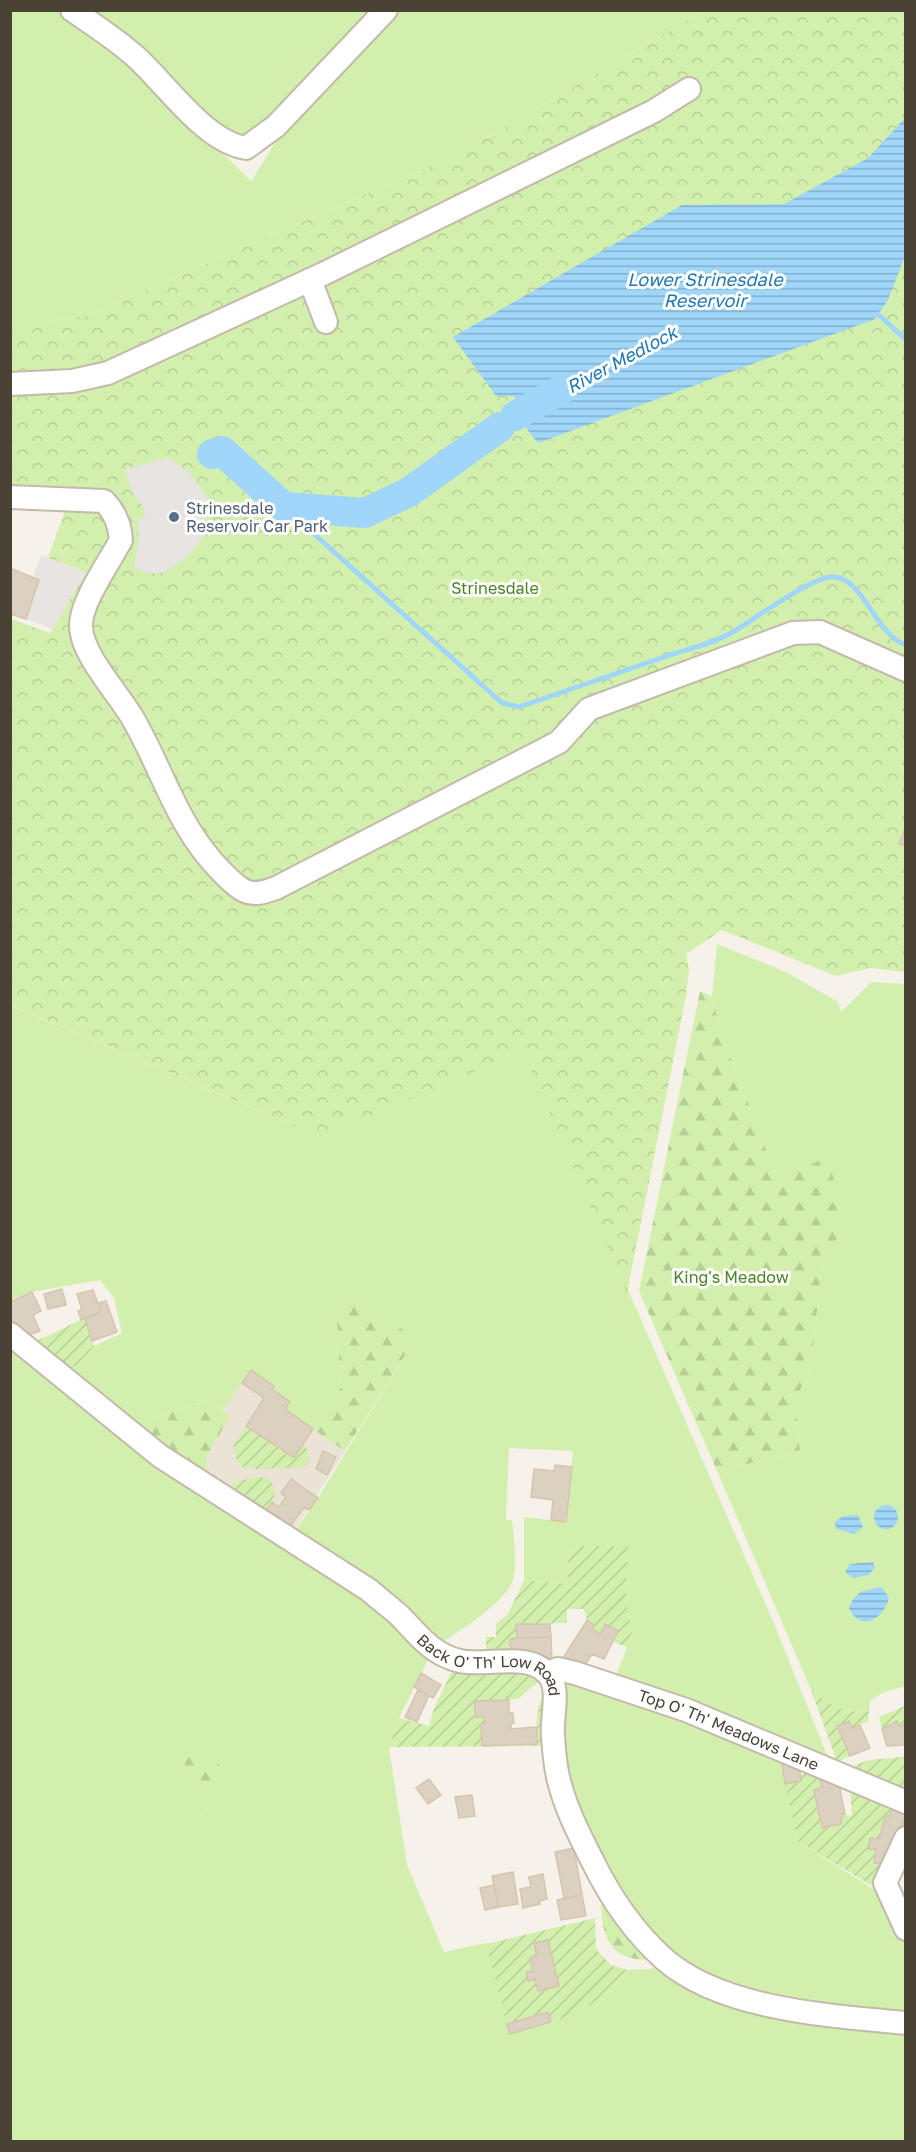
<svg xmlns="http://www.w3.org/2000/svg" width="916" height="2152" font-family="'Golos Text',sans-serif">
<defs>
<pattern id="forest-firs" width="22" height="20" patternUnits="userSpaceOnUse" patternTransform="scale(1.5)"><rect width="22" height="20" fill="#d3efad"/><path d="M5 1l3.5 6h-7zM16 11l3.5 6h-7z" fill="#b7ce95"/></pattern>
<pattern id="park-crowns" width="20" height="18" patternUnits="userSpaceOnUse" patternTransform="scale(1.5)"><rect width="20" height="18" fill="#d3efad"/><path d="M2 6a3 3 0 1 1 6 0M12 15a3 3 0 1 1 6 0" fill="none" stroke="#b7ce95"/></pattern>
<pattern id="garden-furrows" width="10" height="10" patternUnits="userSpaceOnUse" patternTransform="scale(1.5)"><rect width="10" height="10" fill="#d3efad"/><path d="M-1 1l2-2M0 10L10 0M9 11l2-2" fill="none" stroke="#b7ce95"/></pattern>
<pattern id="water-rules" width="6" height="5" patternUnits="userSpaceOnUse" patternTransform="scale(1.5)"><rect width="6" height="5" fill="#9fd6f9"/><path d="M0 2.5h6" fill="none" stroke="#84afca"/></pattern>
</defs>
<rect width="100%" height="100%" fill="#f6f2e9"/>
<path fill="#ebe4d6" d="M251,1370l23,16 -2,3 18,13 -5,7 60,42 -52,82 -84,-49 -3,-26 24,-42 -7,-6z"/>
<path fill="#d3efad" d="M10,11h52l56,39 133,131 42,-66 100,-104h310l-246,144 -369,160 -47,8h-30z
M86,11h294l-114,119 -20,8 -17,-3z
M717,944l69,28 52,30 3,10 30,-30 34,2 1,702 -22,6 -14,9 -1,10c-24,3 -39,-6 -58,-21l-94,-219 83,-19 -5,-52 16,-32 11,-105 23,-37 -67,-44 -57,-149 -9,-37z
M10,1005l311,132 202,-87 250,571 58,144 -216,-86 17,-45 -6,-39 1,-49h-58l-2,38 -43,-4v-63l42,5 7,-71 -64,-3 -3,72h6c2,19 5,38 2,57 -5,24 -56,54 -75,68l-18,-16 -4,-12 -124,-83 25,-36 87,-143 -68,-33 4,65 -28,42 -28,-20 5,-7 -18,-13 2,-3 -23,-16 -28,40 -13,-10 -81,25 -64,-54 12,-6 17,-19 28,-13 -8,-35 -14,-18 -68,12 -21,8z
M10,1342l394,286 24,32 -29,58 -10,29 18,118 37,87 42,-9 24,91c57,-15 78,-18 118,-64l38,-2 239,61v112h-894z
M572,1677l208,75 18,89 86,55 21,47v73l-103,-10 -107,-33 -37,-32 -44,-58 -31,-59 -22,-62v-81z"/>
<path fill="url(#forest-firs)" d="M700,991l12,5 9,37 57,148 50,-25 17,70 -23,37 -11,105 -16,32 5,52 -83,19 -78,-180z
M364,1304l41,27v24l-60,96 -32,-22 28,-42 -4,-65 13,-17z
M210,1400l20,16 -24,42 3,26 -80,-59z
M173,1728l47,37 -20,47z
M600,1888l56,71c-53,5 -54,-28 -56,-71z"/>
<path fill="url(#park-crowns)" d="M703,11h202v961l-35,-4 -34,8 -114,-46 -36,24 3,16 -3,26 -59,297 -104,-242 -202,86 -310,-132v-386l39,14 36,-61 -38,-14 22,-61 -59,-4 -1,-170h31l47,-8 369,-160z"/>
<path fill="url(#garden-furrows)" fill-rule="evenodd" d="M85,1318l9,28 -17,19 -12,6 -31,-29z
M246,1426l48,32 9,-13 5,5 1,11 -8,7 -47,1 -13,-2 -5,-8 -3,-14z
M258,1477l9,1c13,12 7,22 -2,33l-36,-21 5,-8z
M569,1546h59l-2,49 6,39 -5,13 -14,-5 5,-11 -12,-7 -6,10 -8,-5 2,-4 -7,-5 -3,-11h-17v14l-50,1v14l-7,2v6l5,5h13v8l-42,-4v-18h10v-13l12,-10 16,-34 43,4z
M521,1670l19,10 -22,19 -43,2v16h9l1,6 -4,1 1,21 54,-1c1,-15 -1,-44 12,-55l-4,57 -155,1 10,-29 30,8 5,-18 18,-37 26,3z
M811,1690c19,15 34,24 58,21l-1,11 -16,6 -3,-7 -12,5 13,30 -13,6z
M905,1706v18l-6,2 -2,-4 -7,1 1,4 -9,2 -3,-12z
M905,1756v28l-5,10 -48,-26c14,-12 37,-8 53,-12z
M818,1768l13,10 -10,2 1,7 -8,3 8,38 19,-4 1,-10 10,2 -2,-27 51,16 -11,11h-5l-6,23 -11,9 8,1 13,16 -12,24 -79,-48 -13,-57 16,-3 -1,-6z
M595,1918l1,31 15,16 17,5c-22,25 -44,45 -77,52l-4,-10 -40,12 -21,-80zM548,1940l11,46 -21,5 -3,-12 -7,2 -2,-8 7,-2 -3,-13 7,-2 -3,-12z"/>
<path fill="#e7e4e1" d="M168,458l20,13 19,26 -2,38 -19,23 -23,15h-15l-14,-6 5,-27 -1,-19 9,-8 -16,-23 -6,-21z
M41,555l45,17 -34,57 -26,-10 13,-39 -6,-3z"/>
<path fill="url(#water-rules)" d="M905,118v138l-17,44 -13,19 -337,124 -12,-15 3,-14 -15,-18h-18l-43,-59 229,-132 102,-1 84,-46z
M874 1517a12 12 0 1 1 24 0a12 12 0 1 1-24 0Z
M858,1515l5,12 -9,7 -17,-5 -3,-6 9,-7z
M873,1562l2,6 -7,7 -15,3 -8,-6 5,-8z
M882,1587l7,11c-5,20 -28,36 -40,10 6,-17 16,-18 33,-21z"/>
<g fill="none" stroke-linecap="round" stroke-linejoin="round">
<path stroke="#9fd6f9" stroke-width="5" d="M878,314l28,26
M284,507l218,196 17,4c49,-17 99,-34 148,-51 20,-7 45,-12 64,-23 21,-12 84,-59 104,-56 29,3 41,58 71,68"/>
<path stroke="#9fd6f9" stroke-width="30" d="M515,416l46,-26
M212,454l10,-3 62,56 81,6 44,-21 91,-65"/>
</g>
<path fill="#dcd0c0" stroke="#d5c5af" stroke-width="1.5" d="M10,568l29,12 -13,39 -16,-5z
M906,827v19l-7,-2z
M62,1289l4,16 -18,4 -4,-15z
M93,1290l8,22 -20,8 -3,-9 4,-1 -5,-16z
M32,1292l9,19 -8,4 7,16 -16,6 -10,-6 -3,-9 -1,-20z
M106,1301l11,31 -25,9 -7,-23 16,-6 -3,-9z
M251,1370l23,16 -2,3 18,13 -5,7 28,20 -19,29 -48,-32 18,-28 -22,-15z
M323,1451l13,6 -9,18 -11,-6z
M555,1465l17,2 -6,55 -15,-2 2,-20 -22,-3 3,-28 20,2z
M291,1479l27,19 -9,12 -5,-3 -15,21 -24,-17 7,-9 7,5 7,-10 -5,-4z
M587,1620l7,5 -2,4 8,5 5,-10 13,7 -14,28 -12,-5 -10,16 -19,-12z
M516,1624h34l1,13 -34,1z
M551,1637l1,26 -24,-4v-8h-13l-5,-5v-6l4,-2z
M421,1673l20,12 -8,13 -19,-11z
M418,1690l11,5 -12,27 -12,-5z
M509,1700v13h4l1,10 -3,1v5l26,-2v17l-55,2 -1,-22 4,-1 -1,-6h-9v-16z
M849,1721l3,7 8,-3 10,23 -20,8 -13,-30z
M897,1721l2,5 7,-2v21l-19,1 -5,-17z
M799,1763l2,18 -16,3 -3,-20z
M831,1778l8,6 6,30h-3l-1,10 -19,4 -8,-38 8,-3 -2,-6z
M429,1779l12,16 -13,9 -12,-16z
M472,1795l3,21 -16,2 -4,-21z
M892,1808l14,3 -7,34 -10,20 -15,-2 2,-14h-8l2,-11 9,1 6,-23h5z
M574,1848l8,47 -18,3 -9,-46z
M513,1872l5,32 -19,3 -7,-31z
M543,1874l4,25 -8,2 1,3 -17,4 -3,-19 11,-2 -2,-10z
M494,1885l5,22 -14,3 -5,-22z
M582,1895l4,21 -25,4 -4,-20z
M548,1940l11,46 -21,5 -3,-12 -7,2 -2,-9 7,-1 -3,-13 7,-2 -3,-13z
M548,2012l3,10 -41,12 -3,-10z"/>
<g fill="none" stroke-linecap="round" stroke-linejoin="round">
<defs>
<g id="minor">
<path d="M72,10c22,15 44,29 64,47 31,28 68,84 110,91l30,-22 110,-116"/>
<path d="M310,280l16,42"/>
<path d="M10,384l62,-3 36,-8 215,-99 331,-163 35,-22"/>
<path d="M10,497l94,4c11,11 16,23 17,39 -11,21 -41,63 -40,86 0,28 37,67 51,91 31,53 45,110 89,154 7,7 15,16 24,20 11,5 22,0 31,-3l283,-146 30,-33 204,-76 27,-1 86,38"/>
<path id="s1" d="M10,1334l150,122 209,134c10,9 21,17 31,26 18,19 33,39 60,45 27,6 67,-10 88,13 13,14 3,44 5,62 1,14 2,31 6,45 7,28 20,53 33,79 17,35 42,72 72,99 58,51 168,57 242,64"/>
<path id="s2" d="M548,1673l10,-4 17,4 111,37 220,92"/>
<path d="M906,1838l-21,45 21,46"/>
</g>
</defs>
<use href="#minor" stroke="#c3baaa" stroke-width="26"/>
<use href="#minor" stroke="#fff" stroke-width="22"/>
</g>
<circle fill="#5c6f8a" stroke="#fff" stroke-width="2" cx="174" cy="517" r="6"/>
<g text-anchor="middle" stroke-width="6" stroke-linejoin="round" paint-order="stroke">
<g font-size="16" fill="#4e5e75" stroke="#fff" text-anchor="start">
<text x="186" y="514">Strinesdale<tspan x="186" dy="18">Reservoir Car Park</tspan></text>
</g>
<g font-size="16" fill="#498521" stroke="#fff">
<text x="495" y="594">Strinesdale</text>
<text x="731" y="1283">King's Meadow</text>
</g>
<g font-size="16" fill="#4b4236" stroke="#fff">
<text dy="6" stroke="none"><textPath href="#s1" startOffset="592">Back O' Th' Low Road</textPath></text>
<text dy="6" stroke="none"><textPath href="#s2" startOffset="192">Top O' Th' Meadows Lane</textPath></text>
</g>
<g font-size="18" font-style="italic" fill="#1f78b3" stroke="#fff">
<text x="705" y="286">Lower Strinesdale<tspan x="705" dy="21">Reservoir</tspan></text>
<text transform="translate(622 360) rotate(-28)" y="6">River Medlock</text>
</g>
</g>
<rect width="916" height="2152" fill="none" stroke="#4b4236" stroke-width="24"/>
</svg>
